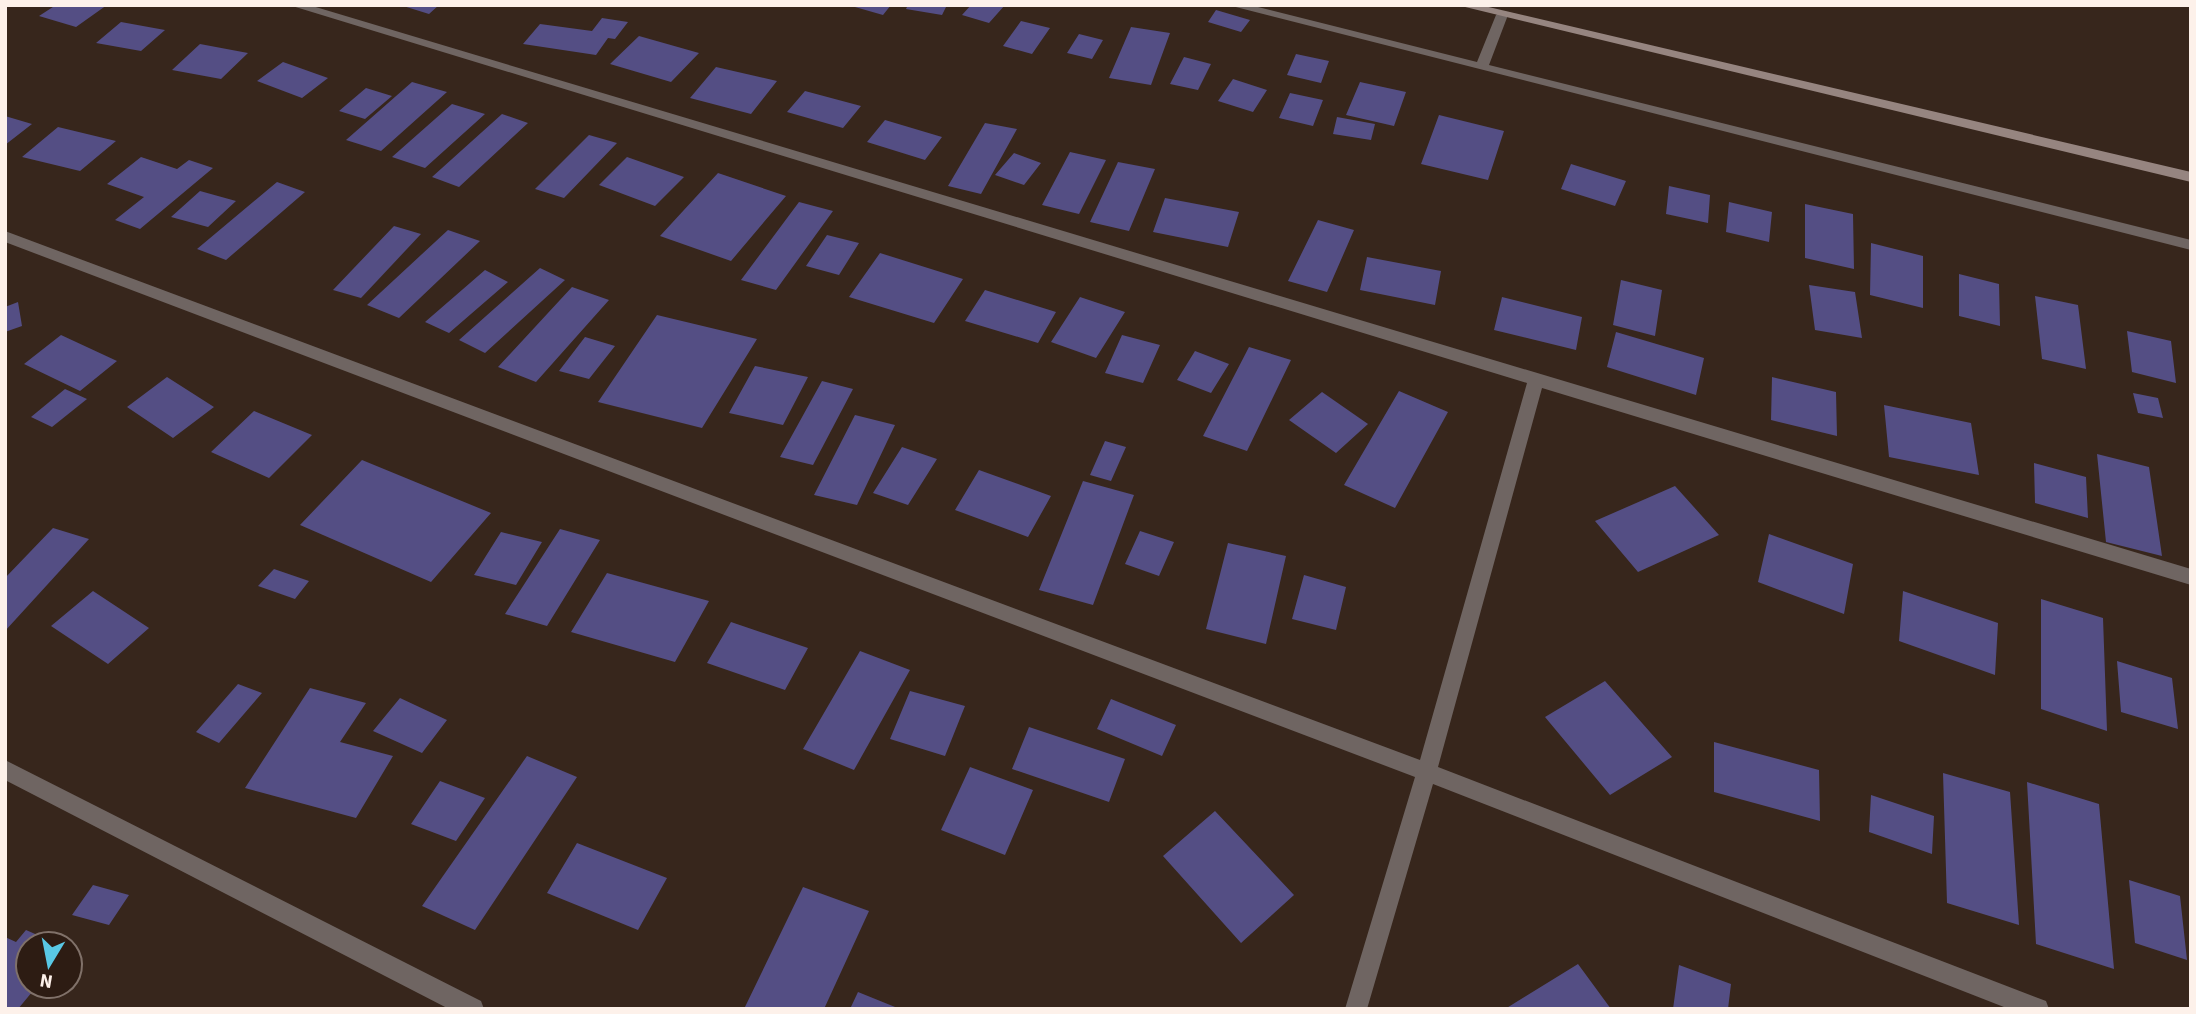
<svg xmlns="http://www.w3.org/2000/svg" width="2196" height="1014" font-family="'Source Sans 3',sans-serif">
<rect width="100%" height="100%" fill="#37261c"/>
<path fill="#544e84" d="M56,5h51l-31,22 -37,-11z
M400,5h39l-10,9z
M848,5h43l-8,10z
M908,5h39l-5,10 -36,-6z
M971,5h34l-16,18 -27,-8z
M1216,10l34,10 -9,12 -33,-10z
M602,18l26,4 -13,17 -7,-1 -12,17 -73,-11 17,-20 52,7z
M1021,21l29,7 -18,26 -29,-8z
M121,22l44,8 -24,21 -45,-8z
M1131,27l39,6 -19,52 -42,-7z
M1079,34l24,6 -11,19 -25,-6z
M639,36l60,17 -28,29 -61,-18z
M200,44l48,9 -27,26 -49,-9z
M1296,54l33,7 -8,22 -34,-8z
M1184,57l27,7 -13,26 -28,-6z
M283,62l45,16 -26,20 -45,-17z
M716,67l61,14 -26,33 -61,-16z
M1233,79l34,11 -14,22 -35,-11z
M412,82l35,10 -66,59 -35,-11z
M1360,82l46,10 -12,34 -48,-11z
M366,88l26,8 -27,23 -26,-8z
M805,91l56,15 -18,22 -56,-16z
M1290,93l33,7 -10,26 -34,-8z
M452,104l33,10 -60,54 -33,-11z
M502,114l26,9 -69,64 -27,-10z
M1439,115l65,16 -16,49 -67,-16z
M5,116l27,8 -27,21z
M1337,117l38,7 -4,16 -38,-6z
M885,120l57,17 -17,23 -58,-18z
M985,123l32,6 -36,65 -33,-8z
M58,127l58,14 -36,30 -58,-14z
M589,135l28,8 -53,55 -29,-9z
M1070,152l36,8 -27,54 -37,-9z
M1014,153l27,10 -17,22 -29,-10z
M141,157l36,12 12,-9 24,8 -73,61 -25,-9 29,-23 -37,-13z
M627,157l57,20 -29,29 -56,-21z
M1118,162l37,7 -26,62 -39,-9z
M1571,164l55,17 -11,25 -54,-17z
M718,173l68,23 -55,65 -71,-25z
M277,182l28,10 -79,68 -29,-11z
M1669,186l41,9 -2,28 -42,-9z
M200,191l36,10 -28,26 -37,-10z
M1165,198l74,14 -11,35 -75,-15z
M799,202l34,9 -57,79 -35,-10z
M1729,202l43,10 -3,30 -43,-10z
M1805,204l48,10 1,55 -49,-11z
M1318,220l36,10 -27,62 -39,-11z
M394,226l27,8 -60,64 -28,-8z
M448,230l32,11 -81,77 -32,-13z
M827,235l32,8 -20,32 -33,-9z
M1871,243l52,13v52l-53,-13z
M880,253l83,26 -29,44 -85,-26z
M1367,257l74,14 -6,34 -75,-15z
M540,268l25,12 -80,73 -26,-13z
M485,270l23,12 -59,51 -24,-11z
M1959,274l40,10 1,42 -41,-10z
M1621,280l41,10 -7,46 -42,-11z
M1809,285l46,7 7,46 -47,-8z
M572,287l37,13 -73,82 -38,-15z
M985,290l71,22 -18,31 -73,-22z
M2035,296l43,9 8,64 -44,-10z
M1080,297l45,15 -29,46 -45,-16z
M1502,297l80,20 -6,33 -82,-20z
M18,302l4,24 -17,6v-25z
M657,315l100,24 -55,89 -104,-26z
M2127,331l44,10 5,42 -44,-11z
M1616,332l88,26 -8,37 -89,-28z
M61,335l56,26 -37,30 -56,-27z
M1122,335l38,10 -17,38 -38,-10z
M585,337l30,9 -26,33 -30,-8z
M1249,347l42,13 -44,91 -44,-15z
M1195,351l34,13 -18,29 -34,-13z
M755,366l53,11 -25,48 -54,-12z
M167,377l47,30 -41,31 -46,-31z
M1772,377l64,15 1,44 -66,-16z
M822,381l31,8 -40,76 -33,-8z
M65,389l22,10 -35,28 -21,-10z
M1399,391l49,21 -53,96 -51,-23z
M1322,392l46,32 -32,29 -47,-33z
M2133,393l25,5 5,20 -25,-5z
M1884,405l87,18 8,52 -90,-18z
M254,411l58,24 -43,43 -58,-26z
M855,415l40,10 -38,80 -43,-10z
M1105,441l21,6 -15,34 -21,-6z
M902,447l35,12 -29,46 -35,-12z
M2097,454l52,13 13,89 -56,-14z
M362,460l129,53 -60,69 -131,-57z
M2034,463l52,14 2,41 -53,-15z
M979,470l72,26 -23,41 -73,-27z
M1083,481l51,14 -41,110 -54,-15z
M1675,486l44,49 -81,37 -43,-51z
M53,528l36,11 -84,92v-53z
M560,529l40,11 -53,86 -42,-12z
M1140,531l34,11 -15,34 -34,-12z
M501,532l41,10 -26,43 -42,-10z
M1769,534l84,30 -9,50 -86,-32z
M1228,543l58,13 -20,88 -60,-15z
M274,569l35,12 -14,18 -37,-13z
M607,573l102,28 -34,61 -104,-30z
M1304,575l42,12 -10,43 -44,-11z
M93,591l56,37 -41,36 -57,-38z
M1903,591l95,32 -3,52 -96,-34z
M2041,599l62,19 4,113 -66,-22z
M731,622l77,26 -23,42 -78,-27z
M860,651l50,19 -56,100 -51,-21z
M2117,661l55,17 6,51 -57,-17z
M1605,681l67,76 -62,38 -65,-78z
M238,684l24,9 -43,50 -23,-11z
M310,688l56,15 -26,39 53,14 -37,62 -111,-30z
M910,691l55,15 -20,50 -55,-17z
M400,698l47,22 -25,33 -49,-22z
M1111,699l65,26 -14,31 -65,-27z
M1029,727l96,32 -16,43 -97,-33z
M1714,742l105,28 1,51 -106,-29z
M527,756l50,21 -102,153 -53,-24z
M970,767l63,23 -28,65 -64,-25z
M1943,773l67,19 9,133 -72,-22z
M440,781l45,17 -29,43 -45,-17z
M2027,782l72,22 15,165 -78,-25z
M1871,795l63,21 -2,38 -63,-22z
M1215,811l79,84 -53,48 -78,-87z
M577,843l90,35 -29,52 -91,-37z
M2129,880l51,16 7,64 -52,-17z
M93,885l36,10 -20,30 -37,-10z
M803,887l66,24 -45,98h-80z
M26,930l32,14h-30v42h9l-19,23h-13v-72l11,5z
M1578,964l33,45h-106z
M1679,965l52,19 -3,25h-55z
M858,992l42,17h-50z"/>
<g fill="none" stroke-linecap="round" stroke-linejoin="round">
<path fill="#6f6562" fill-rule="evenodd" d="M289,5h20l1882,564v16l-649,-197 -104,379 600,231 8,3 3,8h-40l-576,-225 -66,225h-22l70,-232 -1410,-535v-11l1415,529 107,-377z
M1228,5h22l227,57 19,-47 6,-4 5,1 1,3 -19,50 702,175v10z
M5,760l476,241 3,8h-35l-444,-229z"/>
<path fill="#968580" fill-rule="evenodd" d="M1457,5h23l711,167v10z"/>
</g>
<rect width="2196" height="1014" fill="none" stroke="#fdf1ea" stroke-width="14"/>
<g transform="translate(49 965) rotate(190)"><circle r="33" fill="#2d1c13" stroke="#807169" stroke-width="2"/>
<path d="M0-5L12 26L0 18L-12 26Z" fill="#59c8e5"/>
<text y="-10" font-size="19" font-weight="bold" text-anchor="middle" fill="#fdf1ea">N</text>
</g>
</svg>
